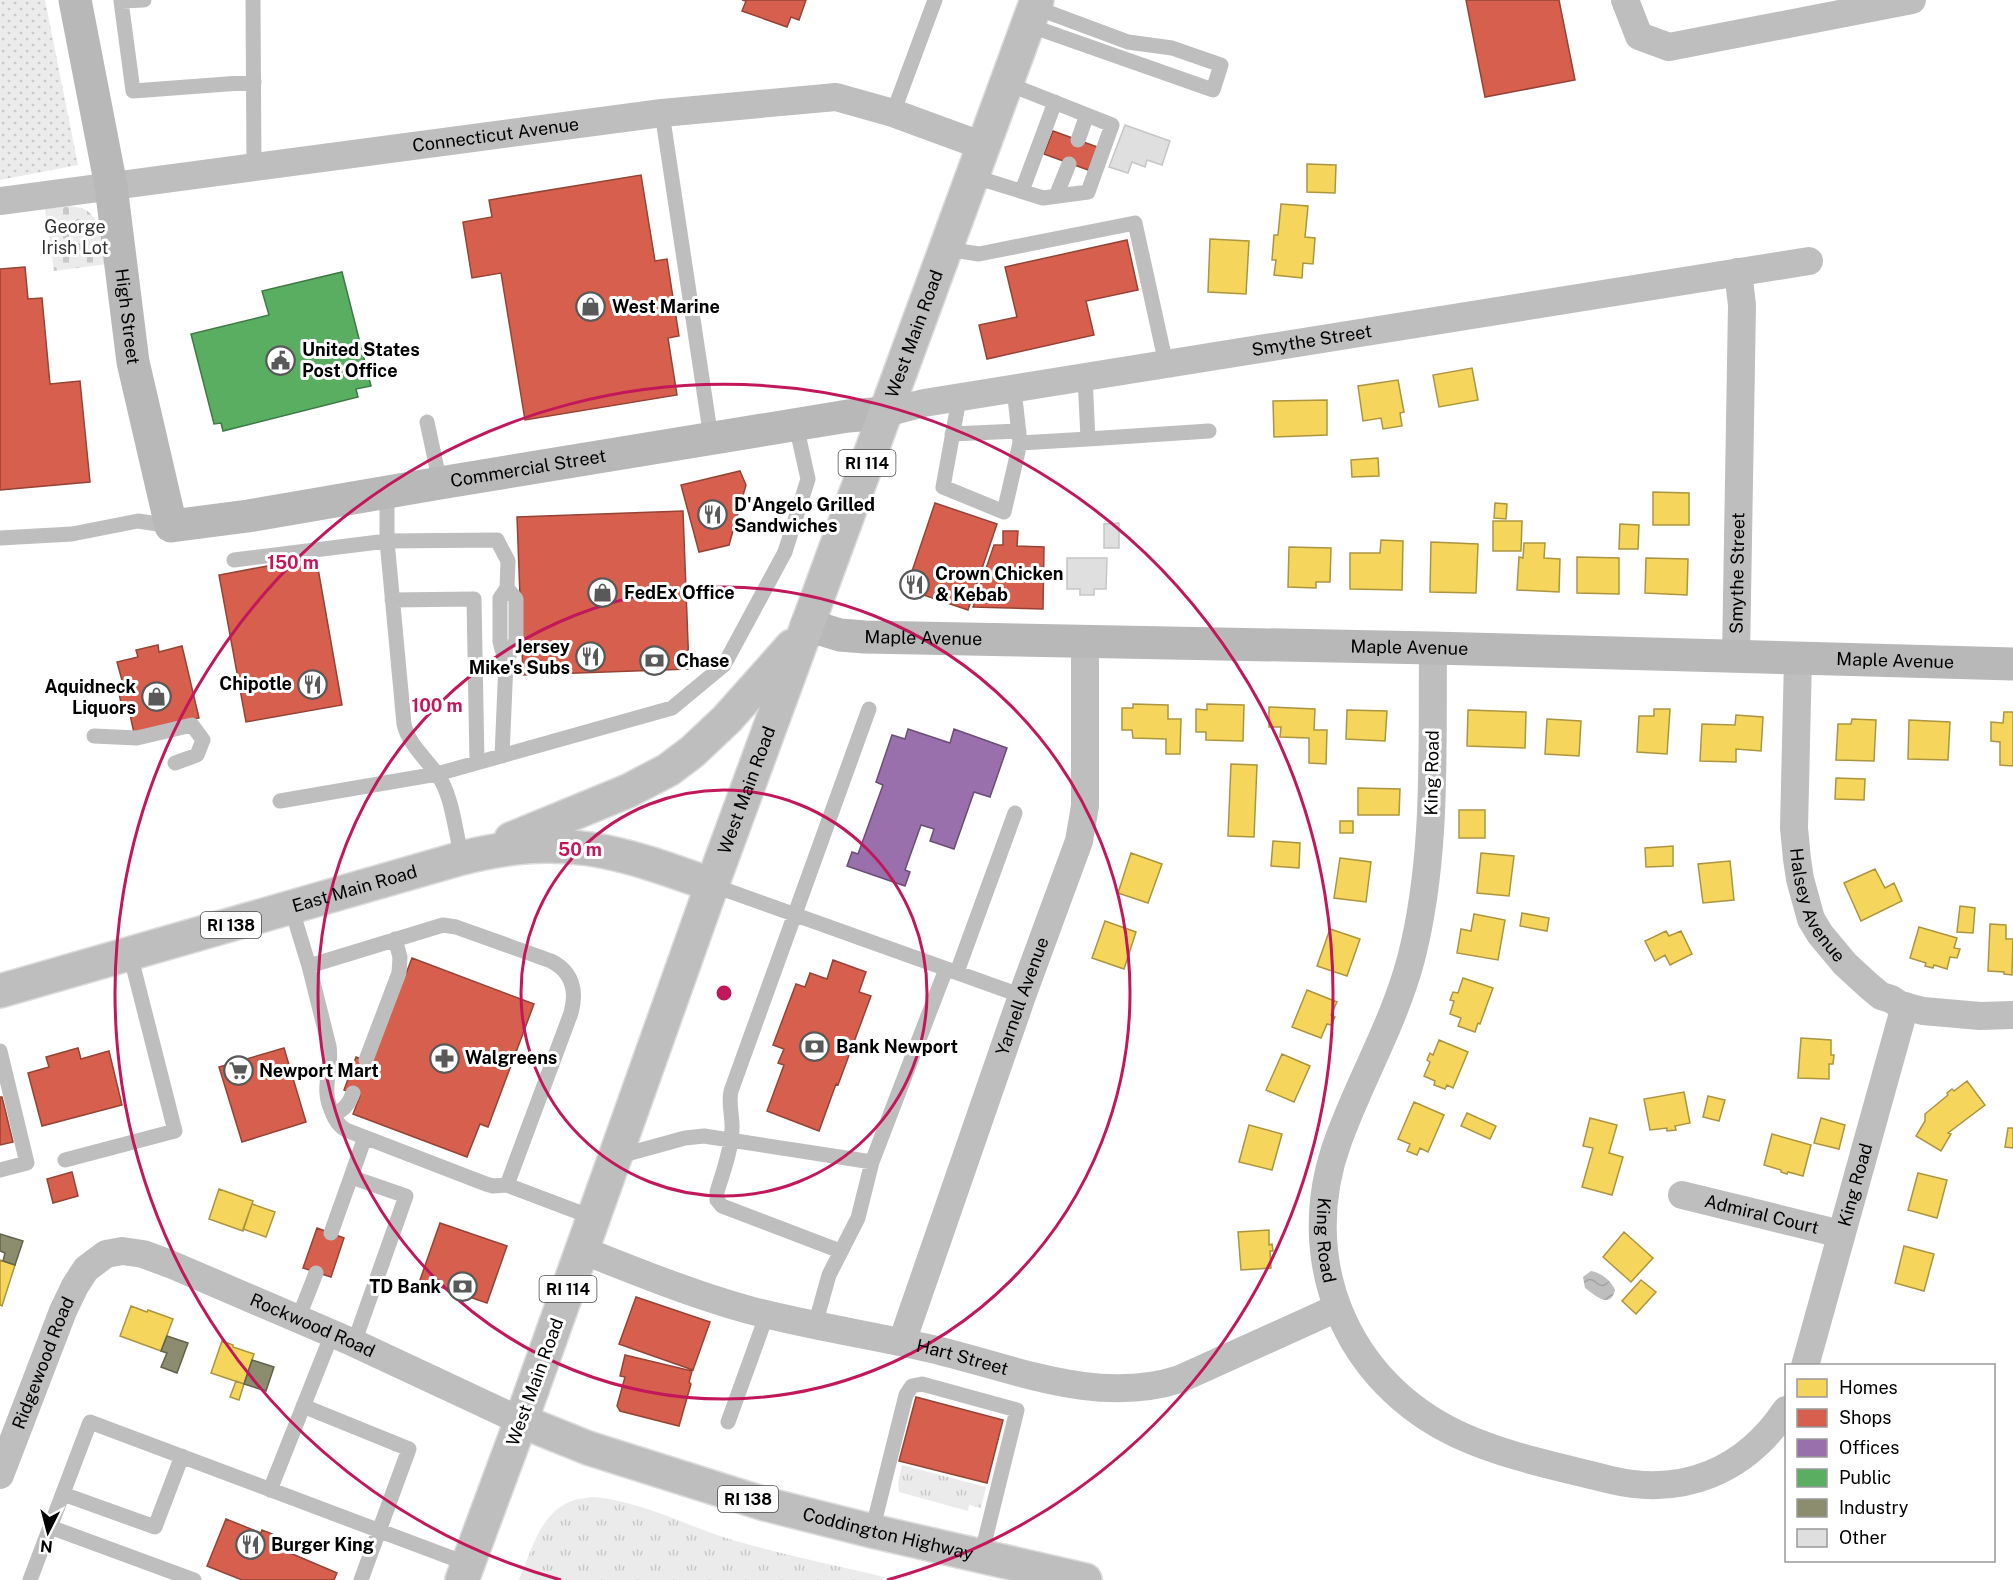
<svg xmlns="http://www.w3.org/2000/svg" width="2013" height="1580" font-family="'Public Sans',sans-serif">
<defs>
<pattern id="grass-tufts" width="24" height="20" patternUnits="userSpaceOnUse" patternTransform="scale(1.5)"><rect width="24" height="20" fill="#ebebeb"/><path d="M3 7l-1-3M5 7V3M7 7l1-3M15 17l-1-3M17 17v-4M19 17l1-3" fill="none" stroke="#c8c8c8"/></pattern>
<pattern id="cemetery-stones" width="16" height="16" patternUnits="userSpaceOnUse" patternTransform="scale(1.5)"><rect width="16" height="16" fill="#ebebeb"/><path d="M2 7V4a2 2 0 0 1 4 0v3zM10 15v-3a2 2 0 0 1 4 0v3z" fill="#c8c8c8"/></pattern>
<pattern id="park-dots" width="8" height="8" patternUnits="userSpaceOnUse" patternTransform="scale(1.5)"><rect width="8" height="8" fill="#ebebeb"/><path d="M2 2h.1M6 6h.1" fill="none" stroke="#c8c8c8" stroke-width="1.8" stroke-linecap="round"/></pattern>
<pattern id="water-waves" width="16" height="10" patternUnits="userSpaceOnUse" patternTransform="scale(1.5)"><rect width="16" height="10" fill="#bebebe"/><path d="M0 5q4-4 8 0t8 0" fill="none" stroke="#a2a2a2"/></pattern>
</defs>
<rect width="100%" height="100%" fill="#fff"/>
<path fill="url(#grass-tufts)" d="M902,1465l84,22 -5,21 -12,-3 -1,6 -69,-19 -1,-9z
M594,1497c45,4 89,27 132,41 52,16 106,26 158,39l-1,3h-364c12,-28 22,-71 56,-80 6,-2 13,-2 19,-3z"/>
<path fill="url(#cemetery-stones)" d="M69,206c4,1 11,1 15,3 18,9 20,38 23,55l-53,7 -9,-62z"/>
<path fill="url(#park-dots)" d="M0,0h45l33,165 -78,15z"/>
<path fill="url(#water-waves)" d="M1591,1271c9,1 21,10 24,19 -5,20 -20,5 -30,-2l-2,-11z"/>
<path fill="#f6d55c" stroke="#ac9540" stroke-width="1.5" d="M1307,164l29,1 -1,28 -28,-1z
M1281,204l27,2 -3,31 10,1 -2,26 -10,-1 -1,15 -28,-3 2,-15h-4l2,-25h4z
M1210,239l39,2 -3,53 -38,-2z
M1472,368l6,32 -39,7 -6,-32z
M1398,380l6,32 -4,1 2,13 -19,3 -2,-11 -18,3 -5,-35z
M1327,400v35l-53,2 -1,-36z
M1378,458l1,18 -27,1 -1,-17z
M1653,492l36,1v32h-36z
M1495,503l12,1 -1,15 -12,-1z
M1493,521h29l-1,30h-28z
M1620,524l19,1 -1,24h-19z
M1381,540l22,1 -1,49 -52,-1v-36h30z
M1431,542l47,2 -2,49 -46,-1z
M1524,543h21l-1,15 16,1 -1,33 -42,-2 2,-33 4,1z
M1289,547l42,1 -1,34h-14v6l-28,-1z
M1577,557l42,1v36l-42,-1z
M1646,558l42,1 -1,36 -42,-2z
M1133,704l35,1v14h13l-1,35h-14v-15l-33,-1 -1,-8h-10v-22h11z
M1207,704l37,1 -1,36 -37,-1v-8h-10v-23l11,1z
M1269,707l46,2 -1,21h13l-1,34 -17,-1v-25l-29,-1 1,-10h-12z
M1654,709h16l-3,45 -30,-2 2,-36h15z
M1347,710l40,1 -2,30 -39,-2z
M1468,710l58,2 -1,36 -58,-2z
M2004,712h9v54l-13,-1v-23l-9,-1v-19l12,1z
M1736,715l27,2 -2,34 -25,-2v13l-36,-1 2,-37 33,1z
M1547,719l34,2 -2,35 -34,-2z
M1852,719l24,1 -2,41 -38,-1 2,-36h13z
M1909,720l41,2 -2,38 -40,-1z
M1231,764l26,1 -3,72 -26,-1z
M1836,778l29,1 -1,21 -29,-1z
M1358,788l42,1 -1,26h-41z
M1459,810h26v28h-26z
M1340,821h13v12h-13z
M1273,841l27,2 -1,25 -28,-2z
M1673,846v20l-27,1 -1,-19z
M1131,853l31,11 -14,39 -30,-10z
M1481,853l33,3 -5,40 -32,-3z
M1340,858l31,4 -5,40 -32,-4z
M1730,861l4,39 -31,3 -5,-39z
M1875,869l10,19 9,-5 8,18 -41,20 -17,-38z
M1960,906l15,2 -2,25 -16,-1z
M1522,913l27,5 -2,13 -27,-5z
M1474,914l31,6 -7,40 -41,-7 4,-24 10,2z
M1105,921l31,11 -12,37 -32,-11z
M1990,924l16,1v14h7l-1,36 -8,-1v-2l-16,-1z
M1919,927l38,11 -3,10 6,1 -3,9 -7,-1 -3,12 -13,-4 -1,3 -8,-2 1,-3 -16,-5z
M1330,929l30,10 -13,37 -30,-10z
M1666,931l3,5 12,-5 11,23 -22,11 -5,-10 -10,6 -10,-20z
M1463,978l30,10 -13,36 -2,-1 -3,9 -17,-6 3,-8 -11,-4 4,-13 -4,-1 3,-8 5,1z
M1307,990l30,12 -6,13 4,2 -4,8 -4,-1 -6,14 -29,-11z
M1801,1038l30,2v15h3l-1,9h-4v15l-31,-1z
M1439,1040l29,12 -15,36 -6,-3 -2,4 -11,-4 1,-4 -11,-5 6,-14 -3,-2 3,-7 3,2z
M1282,1054l28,12 -16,36 -28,-12z
M1967,1081l18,24 -37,28 3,1 -10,17 -25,-15 9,-15v-7l23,-19 -1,-2 5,-4 2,2z
M1684,1092l6,31 -15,3 1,4 -9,1v-3l-17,2 -6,-31z
M1708,1096l17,4 -6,21 -16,-4z
M1414,1102l30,13 -16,37 -8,-4 -3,7 -10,-4 3,-7 -12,-5z
M1467,1113l29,13 -6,13 -29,-13z
M1590,1118l27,7 -8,28 14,4 -11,38 -30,-8 11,-39 -10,-2z
M1821,1118l24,7 -6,24 -25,-6z
M1249,1125l33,9 -10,36 -33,-8z
M2008,1128h5v20l-8,-1z
M1772,1134l39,11 -8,31 -15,-4 -1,2 -6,-2v-2l-17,-5z
M1918,1173l29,7 -10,38 -29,-8z
M219,1189l34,12 -10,30 -34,-12z
M252,1204l23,8 -9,25 -23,-8z
M1269,1230v15l3,-1 1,7h-3l1,17 -30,2 -3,-38z
M1624,1232l29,26 -22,24 -28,-25z
M1904,1246l30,8 -10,37 -29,-8z
M0,1260l15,5 -13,41 -2,-1z
M1641,1280l15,12 -20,22 -14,-13z
M131,1306l16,6 1,-2 25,9 -12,32 -41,-15z
M222,1341l11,4v2l21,7 -10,30 -33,-11z
M236,1381l8,3 -5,16 -9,-3z"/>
<path fill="#d6604d" stroke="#964336" stroke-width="1.5" d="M742,0h64l-7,20 -8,-3 -4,10 -45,-16 4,-10z
M1466,0h93l16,80 -90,17z
M1053,131l47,17 -9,23 -47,-17z
M641,175l14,86 12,-2 12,77 -11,2 9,57 -152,25 -24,-147 -29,5 -9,-56 29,-5 -3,-17z
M1127,240l11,50 -52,11 8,34 -107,24 -8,-34 38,-8 -12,-50z
M25,267l3,32 14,-1 8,86 30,-3 10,101 -90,8v-221z
M740,471l6,14 -17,60 -30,7 -18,-67z
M935,503l62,21 -29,86 -62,-21z
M683,511l6,158 -166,6 -6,-158z
M1003,531h15l-1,15 27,1 -1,62 -70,-2 21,-62h9z
M316,557l26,148 -96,17 -27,-147z
M158,645l1,7 23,-6 17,72 -65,15 -5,-23 -6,1 -6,-26 6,-1 -6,-22 21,-5 -2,-7z
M412,958l122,46 -46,123 -8,-3 -13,33 -114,-43 7,-18 -16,-6 12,-33 16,6z
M833,960l33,12 -7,20 12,4 -33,89 -2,-1 -17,47 -52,-20 17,-46 -6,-2 6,-14 -11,-4 23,-61 9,3 5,-14 17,6z
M78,1048l3,11 28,-8 13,54 -80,21 -14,-53 21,-6 -3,-10z
M284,1048l22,74 -64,20 -23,-75z
M0,1097h2l11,45 -13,3z
M72,1172l6,24 -25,7 -6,-24z
M440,1223l67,23 -20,57 -67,-23z
M317,1228l27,10 -13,39 -28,-9z
M636,1297l74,25 -17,48 -74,-26z
M625,1355l67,16 -3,11 2,2 -12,42 -59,-15 -3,-5 8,-29 -5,-1z
M916,1397l87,23 -16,63 -88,-22z
M226,1519l35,14 1,-3 25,10 -4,10 54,23 -3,7h-92l-35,-14z"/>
<path fill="#9970ab" stroke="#6b4e78" stroke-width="1.5" d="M908,729l42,14 4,-14 53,19 -17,49 -16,-5 -20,57 -24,-8 4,-12 -13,-4 -16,45 5,2 -5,14 -58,-20 5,-14 6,2 25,-69 -7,-3 16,-47 13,4z"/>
<path fill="#5aae61" stroke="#3f7a44" stroke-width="1.5" d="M342,272l29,114 -15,3 2,8 -135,34 -2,-8 -7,1 -23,-90 78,-19 -7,-24z"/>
<path fill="#8c8c6e" stroke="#62624d" stroke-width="1.5" d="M0,1234l23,7 -8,24 -12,-4 2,-8 -5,-2z
M167,1336l21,7 -11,30 -16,-6 6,-14 -6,-2z
M252,1360l22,7 -8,24 -22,-7z"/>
<path fill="#dfdfdf" stroke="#c6c6c6" stroke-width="1.5" d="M1125,125l45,16 -8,24 -15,-5 -2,7 -13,-5 -4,11 -19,-6z
M1119,523v25h-15v-24z
M1067,558h40l-1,31h-12v6h-14v-6h-13z"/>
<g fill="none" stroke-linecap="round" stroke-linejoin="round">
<defs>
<g id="primary">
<path d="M511,839l117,-48 40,-21 24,-18 35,-33 65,-73"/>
<path id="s13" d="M0,991l462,-133c101,-26 156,-7 250,27"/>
<path id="s14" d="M521,1421l191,-536 325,-885"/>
</g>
<g id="highway">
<path id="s15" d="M462,1580l59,-159 67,27 177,56 107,27 213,49"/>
</g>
</defs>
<use href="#primary" stroke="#dbdbdb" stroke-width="36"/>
<use href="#highway" stroke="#dbdbdb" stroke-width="36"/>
<path stroke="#bebebe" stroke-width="15" d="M144,0l-23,1 12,90 121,-9
M253,0l1,167
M1028,25l185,65 8,-25 -49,-17 -44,-6 -94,-35
M662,113l49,325
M893,113l42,-113
M1078,140l9,-25
M972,176l71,22 45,-6 24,-67 -106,-42
M1022,191l33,-89
M1056,196l13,-32
M946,249l33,5 156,-31 31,141
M1085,377l3,62 121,-8
M959,399l-16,88 61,25 16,-69 -6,-54
M427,422l13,61
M952,434l67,-3
M1020,443l68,-4
M387,492v49l17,183c5,23 27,38 38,58 11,21 14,53 20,76
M0,538l72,-4 66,-13 33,5
M234,560l153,-19 110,-1 11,21 -1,27 -7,10v44l6,20 -4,94
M392,600l82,-1 3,164
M506,662l10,-22v-41l-9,-11
M94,736l43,2 55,-13 11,15 -6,15 -22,8
M280,801l157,-27 235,-66 52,-43 61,-113 23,-73 -12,-54
M712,885l310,111
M291,907l18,59 20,80c4,25 -9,41 3,66 3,8 7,14 14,18l140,54 7,2 14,-1 87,33
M309,966l134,-41 13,2 95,34c22,11 26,30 20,52l-64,172
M957,972l58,-159
M0,1051l27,112 -27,7
M366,1060l33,-87 1,-16 -5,-18
M333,1115c11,-5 16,-11 20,-22
M616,1157l69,-19 19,-2 168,26
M65,1160l110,-29 -45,-177
M331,1233l20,-56
M840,1251l-118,-45 -5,-6v-8c6,-20 14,-41 15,-62 1,-13 -4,-25 -1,-39l138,-382
M298,1319l18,-46
M815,1325l14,-50 29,-57 14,-56 74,-193
M354,1343l52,-147 -55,-19 14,-40
M303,1406l106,43 -48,131
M728,1422l39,-108
M270,1490l62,-156
M63,1494l92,33 27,-71
M50,1527l144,53
M872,1531l34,-136 6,-9 10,-2 95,26 -36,146
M30,1580l60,-158 378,142"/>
<g stroke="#bebebe" stroke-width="28">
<path d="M1625,0l14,36 30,11 243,-47"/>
<path id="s1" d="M0,201l662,-88 174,-16 57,16 90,33"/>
<path id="s2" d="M886,413l38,-10 161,-26 724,-116"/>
<path id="s3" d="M1433,648c-1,104 4,210 -22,311 -17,64 -51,121 -73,182 -43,118 7,241 121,294 48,22 101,32 152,45 72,17 134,-9 175,-70"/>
<path id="s4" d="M1736,657l6,-352 -4,-33"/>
<path id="s5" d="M1798,658l-4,170 3,31 3,20 11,40 9,15 25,30 24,22 12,10 10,3 9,6 23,6 57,5 33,-1"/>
<path id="s6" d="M1682,1195l159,39"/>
<path id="s7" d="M582,1250c55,22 110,44 167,60 61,16 122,25 183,39 81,19 165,57 248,30l157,-71"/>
<path id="s8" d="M902,1342l120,-346 57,-155 6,-35v-164"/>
<path id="s9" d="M1805,1366l100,-360"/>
<path id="s10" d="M0,1475l63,-164 12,-25 11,-17 20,-15 16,-3 21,3 27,10 184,79 167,78"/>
</g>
<g stroke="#b8b8b8" stroke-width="33">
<path id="s11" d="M75,0l36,186 22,176 38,164 77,-10 192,-33 408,-67 38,-3"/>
<path id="s12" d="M807,625l33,10 25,2 568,11 580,16"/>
</g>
<use href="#primary" stroke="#bebebe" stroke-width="33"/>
<use href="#highway" stroke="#bebebe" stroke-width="33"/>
</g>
<g fill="none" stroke="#c2185b" stroke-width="3">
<circle cx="724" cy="993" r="203"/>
<circle cx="724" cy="993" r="406"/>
<path d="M561 1580A609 609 0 1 1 887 1580"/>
</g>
<defs>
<symbol id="shop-ring" viewBox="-11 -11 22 22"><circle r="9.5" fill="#fff" stroke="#595959" stroke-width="1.5"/><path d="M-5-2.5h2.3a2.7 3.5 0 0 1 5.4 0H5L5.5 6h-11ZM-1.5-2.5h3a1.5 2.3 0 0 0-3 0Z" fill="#595959"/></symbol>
<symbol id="civic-ring" viewBox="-11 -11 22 22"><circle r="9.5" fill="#fff" stroke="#595959" stroke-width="1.5"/><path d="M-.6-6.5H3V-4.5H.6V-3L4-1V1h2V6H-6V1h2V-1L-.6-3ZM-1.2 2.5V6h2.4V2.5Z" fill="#595959"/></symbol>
<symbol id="restaurant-ring" viewBox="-11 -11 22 22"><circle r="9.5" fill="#fff" stroke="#595959" stroke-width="1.5"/><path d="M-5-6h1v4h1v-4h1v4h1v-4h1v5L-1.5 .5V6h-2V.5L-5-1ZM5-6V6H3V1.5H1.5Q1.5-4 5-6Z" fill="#595959"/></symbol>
<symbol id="bank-ring" viewBox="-11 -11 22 22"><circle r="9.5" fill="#fff" stroke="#595959" stroke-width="1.5"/><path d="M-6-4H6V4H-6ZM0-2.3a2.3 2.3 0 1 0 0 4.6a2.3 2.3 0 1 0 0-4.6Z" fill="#595959"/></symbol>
<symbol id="pharmacy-ring" viewBox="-11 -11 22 22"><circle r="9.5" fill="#fff" stroke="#595959" stroke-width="1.5"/><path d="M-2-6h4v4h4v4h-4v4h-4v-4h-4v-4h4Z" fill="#595959"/></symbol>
<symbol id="supermarket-ring" viewBox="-11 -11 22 22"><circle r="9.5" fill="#fff" stroke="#595959" stroke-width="1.5"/><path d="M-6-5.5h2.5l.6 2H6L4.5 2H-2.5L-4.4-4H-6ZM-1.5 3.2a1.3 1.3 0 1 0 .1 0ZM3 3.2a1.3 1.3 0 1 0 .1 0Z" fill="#595959"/></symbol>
</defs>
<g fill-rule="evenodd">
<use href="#shop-ring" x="574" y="290" width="33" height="33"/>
<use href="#civic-ring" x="264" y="344" width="33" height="33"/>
<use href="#restaurant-ring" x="696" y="498" width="33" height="33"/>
<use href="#restaurant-ring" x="898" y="568" width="33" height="33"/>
<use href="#shop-ring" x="586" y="576" width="33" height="33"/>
<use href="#restaurant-ring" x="574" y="640" width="33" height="33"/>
<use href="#bank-ring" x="638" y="644" width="33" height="33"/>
<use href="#restaurant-ring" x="296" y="668" width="33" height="33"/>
<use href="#shop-ring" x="140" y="680" width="33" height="33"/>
<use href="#bank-ring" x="798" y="1030" width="33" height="33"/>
<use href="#pharmacy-ring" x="428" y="1042" width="33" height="33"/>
<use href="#supermarket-ring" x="222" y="1054" width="33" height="33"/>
<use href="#bank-ring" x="446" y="1270" width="33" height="33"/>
<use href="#restaurant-ring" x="234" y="1528" width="33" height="33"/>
</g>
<g text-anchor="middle" stroke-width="6" stroke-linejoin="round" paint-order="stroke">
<g fill="#fff" stroke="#4c4c4c" stroke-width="1.5">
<rect x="838.5" y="450" width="57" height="26" rx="4.5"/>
<rect x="201" y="912" width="60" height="26" rx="4.5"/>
<rect x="539.5" y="1276" width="57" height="26" rx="4.5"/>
<rect x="718" y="1486" width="60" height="26" rx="4.5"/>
</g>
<g font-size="16" font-weight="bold" fill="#000">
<text x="867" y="469">RI 114</text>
<text x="231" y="931">RI 138</text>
<text x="568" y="1295">RI 114</text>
<text x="748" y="1505">RI 138</text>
</g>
<g font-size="18" fill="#000" stroke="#fff">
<text dy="6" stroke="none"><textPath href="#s1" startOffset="500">Connecticut Avenue</textPath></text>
<text dy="6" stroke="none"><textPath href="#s11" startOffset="321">High Street</textPath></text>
<text dy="6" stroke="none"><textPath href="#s14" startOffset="1156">West Main Road</textPath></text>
<text dy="6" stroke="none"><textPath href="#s2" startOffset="432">Smythe Street</textPath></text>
<text dy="6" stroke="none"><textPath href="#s11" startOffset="897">Commercial Street</textPath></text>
<text dy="6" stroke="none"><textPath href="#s4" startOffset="84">Smythe Street</textPath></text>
<text dy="6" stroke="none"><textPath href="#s12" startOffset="118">Maple Avenue</textPath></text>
<text dy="6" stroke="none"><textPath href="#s12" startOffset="604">Maple Avenue</textPath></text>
<text dy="6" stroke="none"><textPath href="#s12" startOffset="1090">Maple Avenue</textPath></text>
<text transform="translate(1432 773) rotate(-89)" y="6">King Road</text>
<text dy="6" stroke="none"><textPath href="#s14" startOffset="670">West Main Road</textPath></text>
<text dy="6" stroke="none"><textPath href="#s13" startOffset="369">East Main Road</textPath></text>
<text dy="6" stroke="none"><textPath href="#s5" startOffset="252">Halsey Avenue</textPath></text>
<text dy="6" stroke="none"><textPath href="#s8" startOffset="366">Yarnell Avenue</textPath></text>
<text dy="6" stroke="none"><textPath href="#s9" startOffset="188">King Road</textPath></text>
<text dy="6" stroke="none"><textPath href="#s6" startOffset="82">Admiral Court</textPath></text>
<text dy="6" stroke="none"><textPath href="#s3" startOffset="610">King Road</textPath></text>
<text dy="6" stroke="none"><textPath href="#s10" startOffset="470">Rockwood Road</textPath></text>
<text dy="6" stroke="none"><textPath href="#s7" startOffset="396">Hart Street</textPath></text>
<text dy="6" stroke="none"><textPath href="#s10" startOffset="120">Ridgewood Road</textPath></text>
<text transform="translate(535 1382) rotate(-70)" y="6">West Main Road</text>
<text dy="6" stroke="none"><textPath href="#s15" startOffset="554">Coddington Highway</textPath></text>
</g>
<g font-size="18" fill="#323232" stroke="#fff">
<text x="75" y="233">George<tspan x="75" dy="21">Irish Lot</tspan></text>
</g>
<g font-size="18" font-weight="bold" fill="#000" stroke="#fff" text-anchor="start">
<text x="612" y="313">West Marine</text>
<text x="302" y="356">United States<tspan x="302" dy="21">Post Office</tspan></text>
<text x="734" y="511">D'Angelo Grilled<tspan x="734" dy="21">Sandwiches</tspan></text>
<text x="935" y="580">Crown Chicken<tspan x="935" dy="21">&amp; Kebab</tspan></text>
<text x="624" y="599">FedEx Office</text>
<text x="570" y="653" text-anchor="end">Jersey<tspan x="570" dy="21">Mike's Subs</tspan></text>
<text x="676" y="667">Chase</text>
<text x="292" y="690" text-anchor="end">Chipotle</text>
<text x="136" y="693" text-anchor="end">Aquidneck<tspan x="136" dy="21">Liquors</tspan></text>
<text x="836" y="1053">Bank Newport</text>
<text x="465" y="1064">Walgreens</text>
<text x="259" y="1077">Newport Mart</text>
<text x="441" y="1293" text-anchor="end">TD Bank</text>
<text x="271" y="1551">Burger King</text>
</g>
</g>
<circle cx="724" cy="993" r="9" fill="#c2185b" stroke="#fff" stroke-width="3"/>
<g font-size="18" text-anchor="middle" font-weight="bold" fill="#c2185b" stroke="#fff" stroke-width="6" stroke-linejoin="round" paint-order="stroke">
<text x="293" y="569">150 m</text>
<text x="437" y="712">100 m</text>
<text x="580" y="856">50 m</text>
</g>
<rect x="1785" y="1364" width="210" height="198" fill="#ffffff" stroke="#999999" stroke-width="1.5"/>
<rect x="1797" y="1379" width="30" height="18" fill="#f6d55c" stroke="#999999" stroke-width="1.5"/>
<text x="1839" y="1394" font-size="18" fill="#000000">Homes</text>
<rect x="1797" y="1409" width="30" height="18" fill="#d6604d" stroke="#999999" stroke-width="1.5"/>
<text x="1839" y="1424" font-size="18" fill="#000000">Shops</text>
<rect x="1797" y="1439" width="30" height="18" fill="#9970ab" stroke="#999999" stroke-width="1.5"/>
<text x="1839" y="1454" font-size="18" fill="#000000">Offices</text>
<rect x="1797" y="1469" width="30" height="18" fill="#5aae61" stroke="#999999" stroke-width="1.5"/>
<text x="1839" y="1484" font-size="18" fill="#000000">Public</text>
<rect x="1797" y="1499" width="30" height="18" fill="#8c8c6e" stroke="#999999" stroke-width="1.5"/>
<text x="1839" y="1514" font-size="18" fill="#000000">Industry</text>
<rect x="1797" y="1529" width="30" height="18" fill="#dfdfdf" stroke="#999999" stroke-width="1.5"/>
<text x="1839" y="1544" font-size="18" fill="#000000">Other</text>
<g transform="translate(48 1532) rotate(186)" stroke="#ffffff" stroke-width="4.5" paint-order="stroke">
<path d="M0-4.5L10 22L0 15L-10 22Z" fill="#000000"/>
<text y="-9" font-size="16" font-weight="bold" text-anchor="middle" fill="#000000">N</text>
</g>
</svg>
